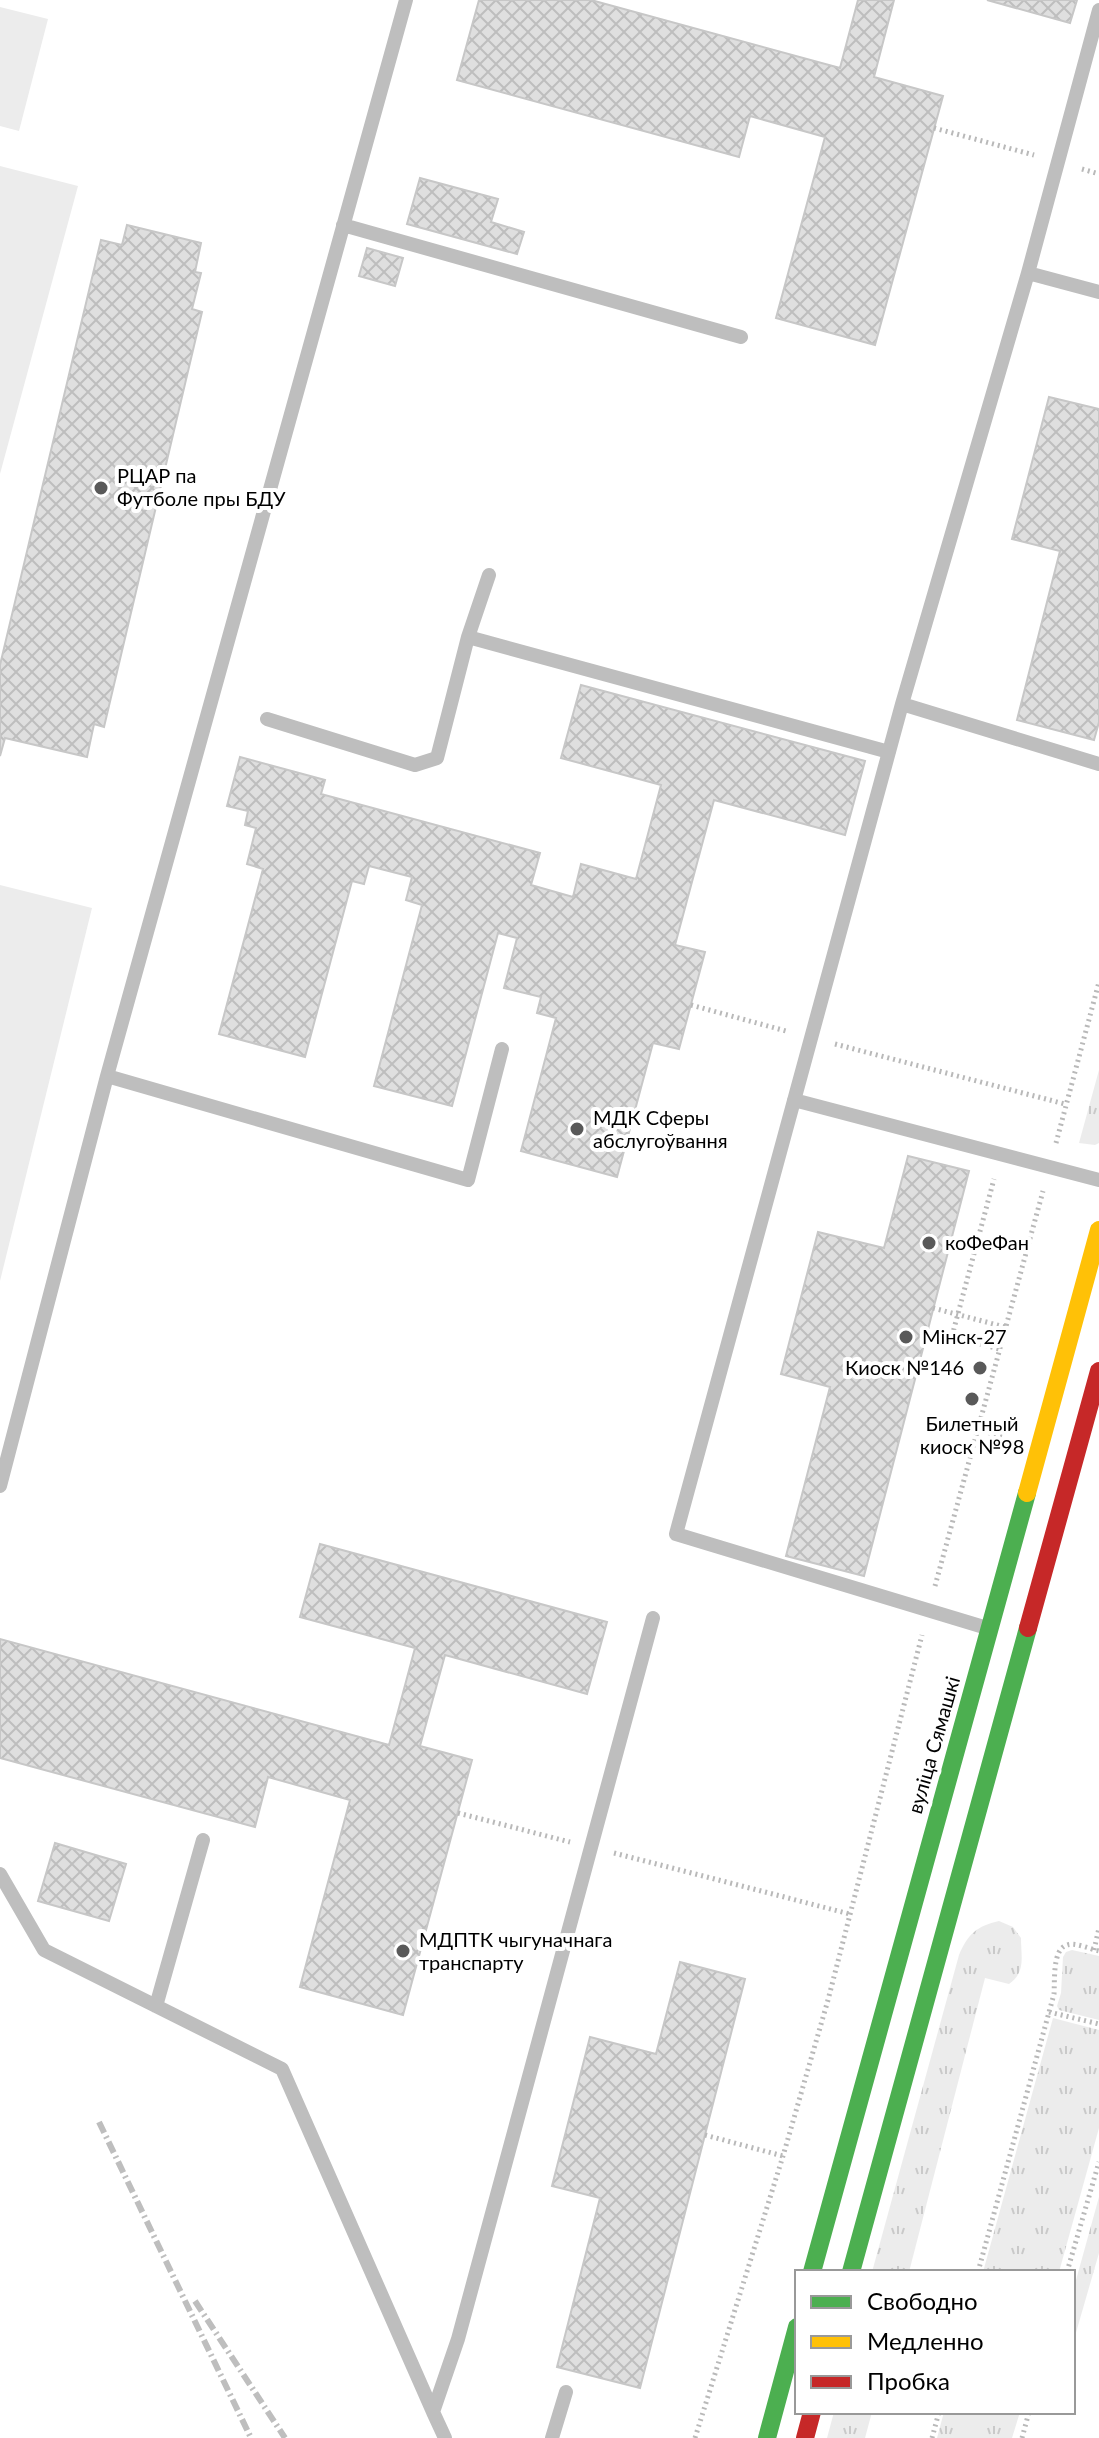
<svg xmlns="http://www.w3.org/2000/svg" width="1099" height="2438" font-family="Lato,sans-serif">
<defs>
<pattern id="grass-tufts" width="24" height="20" patternUnits="userSpaceOnUse" patternTransform="scale(2)"><rect width="24" height="20" fill="#ececec"/><path d="M3 7l-1-3M5 7V3M7 7l1-3M15 17l-1-3M17 17v-4M19 17l1-3" fill="none" stroke="#c9c9c9"/></pattern>
<pattern id="building-cross-hatch" width="8" height="8" patternUnits="userSpaceOnUse" patternTransform="scale(2)"><rect width="8" height="8" fill="#dfdfdf"/><path d="M0 0l8 8M0 8l8-8" fill="none" stroke="#bebebe"/></pattern>
</defs>
<rect width="100%" height="100%" fill="#fff"/>
<path fill="url(#grass-tufts)" d="M1099,1070v73l-4,2 -16,-2z
M999,1921l14,6 8,11c0,19 5,34 -12,46l-24,-6 -76,294h-37l87,-317c9,-21 18,-29 40,-34z
M1072,1950l27,6v64l-40,-10 -2,-4 4,-13 2,-36 3,-5z
M1053,2018l46,12v98l-40,144h-76z
M1099,2197v56l-26,90v-52z
M834,2412h38l-7,26h-38z
M944,2412h76l-8,26h-75z"/>
<path fill="#ececec" d="M0,7l48,12 -29,112 -19,-5z
M0,166l78,20 -78,288z
M0,885l92,23 -92,373z"/>
<path fill="url(#building-cross-hatch)" stroke="#c7c7c7" stroke-width="2" d="M479,0h112l249,68 18,-68h36l-20,77 69,19 -68,249 -99,-27 49,-181 -75,-21 -11,41 -282,-77z
M987,0h90l-7,23z
M420,178l78,21 -7,23 33,10 -7,22 -110,-30z
M127,225l74,18 -6,29 6,1 -9,36 10,3 -98,415 -10,-3 -7,33 -82,-19 -5,18v-91l101,-425 21,5z
M367,248l36,10 -8,28 -36,-10z
M1049,397l50,12v313l-5,18 -77,-20 43,-169 -48,-12z
M581,685l284,76 -20,74 -131,-35 -39,145 30,7 -26,97 -26,-6 -36,134 -96,-26 35,-133 -19,-5 4,-16 -37,-9 13,-50 -19,-5 -46,173 -78,-20 48,-181 -16,-5 6,-23 -43,-11 -5,18 -12,-3 -47,176 -86,-23 44,-165 -16,-5 9,-36 -11,-3 3,-14 -21,-5 13,-49 85,23 -4,14 219,59 -9,32 42,12 8,-33 55,15 25,-94 -100,-27z
M908,1156l61,15 -105,405 -78,-20 44,-169 -49,-13 37,-142 66,16z
M320,1544l287,78 -20,72 -142,-39 -25,91 52,14 -69,255 -103,-28 50,-187 -82,-23 -13,50 -255,-69v-119l389,106 26,-97 -115,-31z
M55,1843l71,21 -17,57 -71,-20z
M680,1962l65,17 -105,409 -83,-21 43,-169 -48,-12 38,-149 66,17z"/>
<g fill="none" stroke-linecap="round" stroke-linejoin="round">
<path stroke="#b9b9b9" stroke-width="5" stroke-dasharray="2 4" stroke-linecap="butt" d="M934,128l100,27
M1082,169l17,5
M691,1005l95,26
M835,1044l230,60
M1056,1143l43,-161
M933,1308l72,19
M927,1330l72,19
M952,1336l42,-157
M977,1429l26,8
M935,1586l108,-395
M458,1813l112,29
M614,1853l236,61
M1094,1950l5,-22
M1049,2012l50,12
M705,2135l78,21
M978,2272l76,-278c1,-12 -2,-45 13,-49 8,-3 23,4 32,6
M1067,2272l32,-110
M695,2438l88,-282 45,-156 94,-365
M932,2438l7,-26
M1022,2438l7,-26"/>
<path stroke="#bebebe" stroke-width="14" d="M343,225l398,112
M1028,273l71,19
M468,637l421,115
M902,704l197,60
M267,719l148,46 22,-7 31,-121 21,-62
M107,1076l299,-1076
M794,1100l305,80
M0,1486l107,-410 361,104 34,-131
M987,1628l-311,-94 226,-830 126,-431 71,-263
M0,1874l44,76 238,119 151,343
M156,2006l47,-166
M445,2438l-12,-26 25,-73 195,-721
M552,2438l14,-46"/>
<path stroke="#4caf50" stroke-width="18" d="M812,2272l215,-779
M851,2272l177,-644
M767,2438l30,-111"/>
<path stroke="#ffc107" stroke-width="18" d="M1027,1493l72,-263"/>
<path stroke="#c62828" stroke-width="18" d="M1028,1628l71,-257
M805,2438l7,-26"/>
<path stroke="#bebebe" stroke-width="6" stroke-dasharray="12 4 2 4" stroke-linecap="butt" d="M99,2122l152,316
M195,2301l90,137"/>
</g>
<g fill="#595959" stroke="#fff" stroke-width="3">
<circle cx="101" cy="488" r="8"/>
<circle cx="577" cy="1129" r="8"/>
<circle cx="929" cy="1243" r="8"/>
<circle cx="906" cy="1337" r="8"/>
<circle cx="980" cy="1368" r="8"/>
<circle cx="972" cy="1399" r="8"/>
<circle cx="403" cy="1951" r="8"/>
</g>
<g text-anchor="middle" stroke-width="8" stroke-linejoin="round" paint-order="stroke">
<g font-size="20" fill="#000" stroke="#fff" text-anchor="start">
<text x="117" y="483">РЦАР па<tspan x="117" dy="23">Футболе пры БДУ</tspan></text>
<text x="593" y="1125">МДК Сферы<tspan x="593" dy="23">абслугоўвання</tspan></text>
<text x="945" y="1250">коФеФан</text>
<text x="922" y="1344">Мінск-27</text>
<text x="964" y="1375" text-anchor="end">Киоск №146</text>
<text x="972" y="1431" text-anchor="middle">Билетный<tspan x="972" dy="23">киоск №98</tspan></text>
<text x="419" y="1947">МДПТК чыгуначнага<tspan x="419" dy="23">транспарту</tspan></text>
</g>
<g font-size="20" fill="#000" stroke="#fff">
<text transform="translate(934 1745) rotate(-74)" y="7">вуліца Сямашкі</text>
</g>
</g>
<rect x="795" y="2270" width="280" height="144" fill="#ffffff" stroke="#999999" stroke-width="2"/>
<rect x="811" y="2296" width="40" height="12" fill="#4caf50" stroke="#999999" stroke-width="2"/>
<text x="867" y="2310" font-size="24" fill="#000000">Свободно</text>
<rect x="811" y="2336" width="40" height="12" fill="#ffc107" stroke="#999999" stroke-width="2"/>
<text x="867" y="2350" font-size="24" fill="#000000">Медленно</text>
<rect x="811" y="2376" width="40" height="12" fill="#c62828" stroke="#999999" stroke-width="2"/>
<text x="867" y="2390" font-size="24" fill="#000000">Пробка</text>
</svg>
